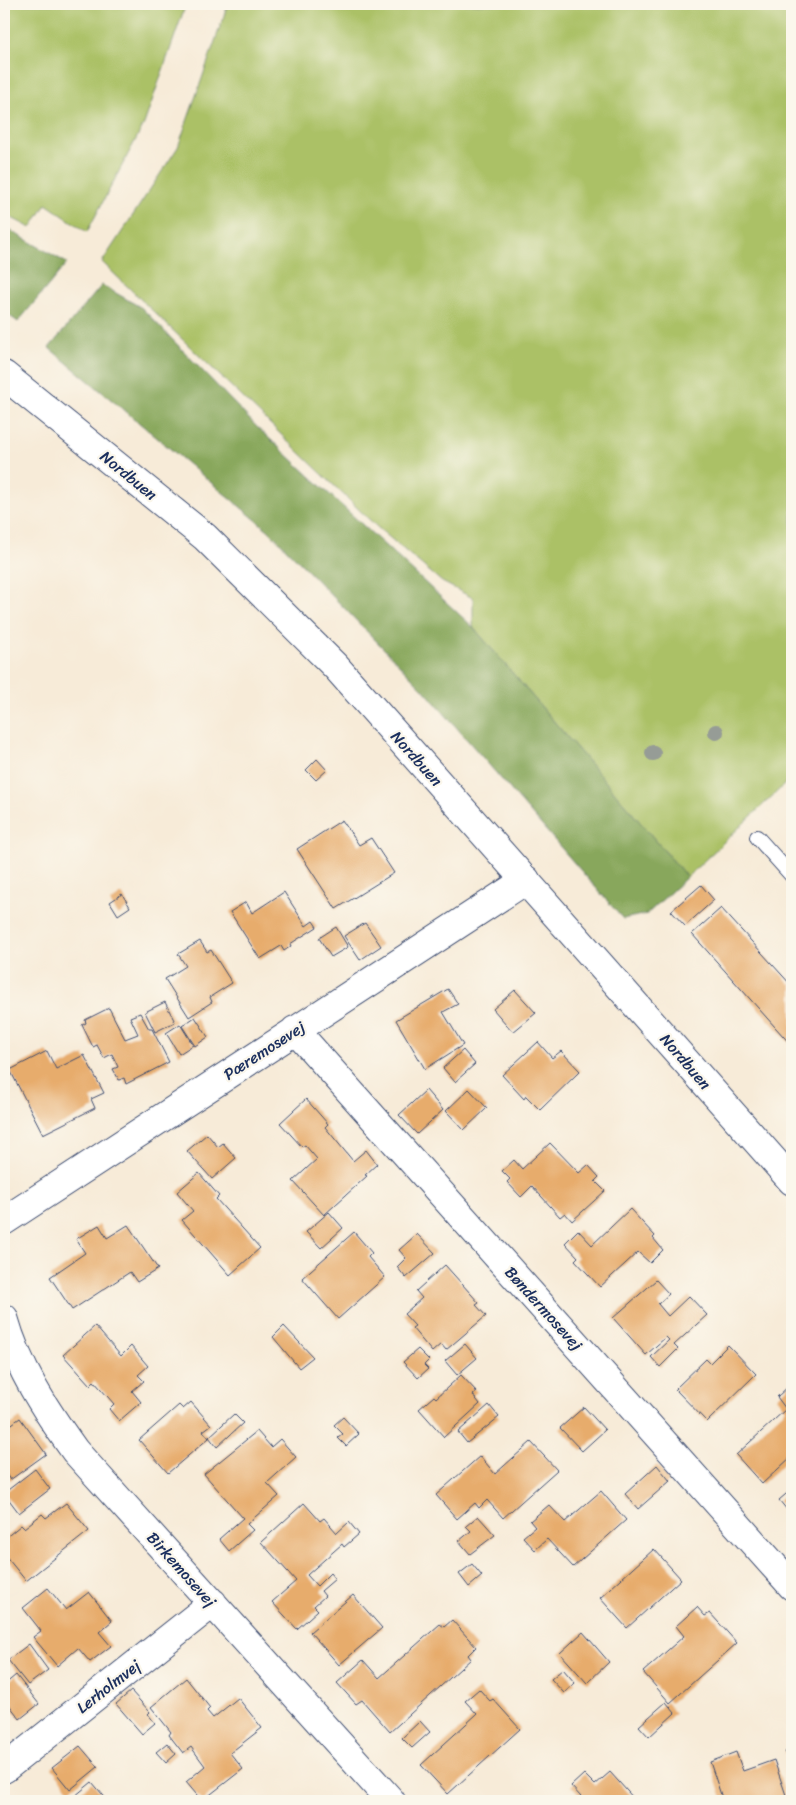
<svg xmlns="http://www.w3.org/2000/svg" width="796" height="1805" font-family="Sriracha,sans-serif">
<rect width="100%" height="100%" fill="#fbf7ec"/>
<filter id="ink" filterUnits="userSpaceOnUse"><feTurbulence type="fractalNoise" baseFrequency=".02" numOctaves="2"/><feDisplacementMap in="SourceGraphic" scale="10" xChannelSelector="R" yChannelSelector="G"/><feConvolveMatrix kernelMatrix="1 2 1 2 8 2 1 2 1" color-interpolation-filters="sRGB"/></filter>
<filter id="wash" filterUnits="userSpaceOnUse"><feTurbulence type="fractalNoise" baseFrequency=".0096" numOctaves="4" result="noise"/><feDisplacementMap in="SourceGraphic" scale="20" xChannelSelector="R" yChannelSelector="G"/><feGaussianBlur stdDeviation="1.12" result="paint"/><feColorMatrix in="noise" values="0 0 0 0 0 0 0 0 0 0 0 0 0 0 0 0 0 1.4 0 .05"/><feComposite in="paint" operator="in"/></filter>
<g filter="url(#wash)">
<rect width="100%" height="100%" fill="#f7ebd8"/>
<path fill="#abc166" stroke="#637862" d="M4,4h182l-42,120 -57,108 -41,-28 -15,24 -27,-14z
M228,4h564v770l-9,12 -96,91 -214,-250v-29l-31,-16 -65,-55 -275,-265 76,-115z"/>
<path fill="#88a75b" stroke="#526b5c" d="M4,227l63,36 -49,59 -14,-10z
M102,285l40,23 115,119 216,200 214,250 -40,37 -24,5 -200,-230 -155,-159 -219,-182z"/>
<g id="blocks">
<path fill="#e7ac6c" d="M317,759l10,11 -11,10 -10,-10z
M342,820l17,25 12,-7 23,35 -58,36 -39,-60z
M701,885l13,15 -29,26 -14,-15z
M284,892l22,34 7,-5 4,6 -27,17 1,2 -7,5 -3,-5 -21,13 -30,-47 16,-10 6,11z
M122,894l8,13 -12,8 -8,-13z
M721,908l71,78v60l-100,-112z
M365,923l16,23 -21,14 -16,-24z
M336,927l12,20 -17,10 -12,-19z
M200,941l7,11 4,-2 21,33 -22,14 2,5 -23,15 -24,-38 21,-13 -8,-12z
M448,989l10,15 -15,8 20,33 -38,24 -29,-49z
M515,990l21,23 -23,19 -20,-23z
M165,1002l10,20 -20,10 -10,-20z
M109,1008l16,31 13,-5 -8,-17 10,-4 9,16h3l17,33 -43,22 -2,-6 -5,2 -6,-11 5,-2 -6,-13 -8,4 -7,-13 -4,2 -11,-22 4,-2 -1,-3z
M195,1017l13,20 -13,9 -13,-20z
M180,1024l13,21 -14,9 -13,-21z
M538,1042l14,16 9,-7 19,20 -40,39 -14,-14 -2,3 -22,-24z
M463,1050l12,14 -20,18 -12,-14z
M47,1051l9,18 28,-14 20,38 -13,6 4,9 -52,26 -33,-64z
M469,1089l18,19 -23,22 -18,-19z
M426,1090l17,20 -26,24 -18,-19z
M306,1099l22,25 -3,3 28,34 13,-11 11,14 -12,11 2,1 -43,39 -31,-34 24,-22 -12,-14 -3,2 -22,-24z
M207,1134l11,13 5,-4 13,15 -24,21 -25,-28z
M550,1143l29,30 9,-8 11,12 -4,4 10,10 -33,30 -7,-8 -5,4 -28,-31 -11,11 -14,-15 3,-3 -8,-8 12,-11 8,9z
M199,1173l20,23 -3,3 44,49 -30,27 -48,-55 11,-9 -16,-19z
M630,1209l25,27 -2,2 10,12 -13,13 -12,-11 -38,35 -25,-27 3,-3 -13,-14 13,-13 14,15z
M329,1212l14,16 -22,20 -15,-16z
M99,1225l8,13 21,-13 30,44 -21,13 -7,-10 -58,38 -22,-33 35,-24 -9,-14z
M354,1232l18,21 -4,4 17,20 -47,42 -36,-41z
M417,1234l18,19 -29,25 -9,-11 9,-9 -7,-8z
M445,1265l34,38 -3,2 10,11 -40,34 -5,-6 -9,8 -20,-24 3,-2 -11,-12 18,-16 -6,-7z
M656,1280l13,14 -11,10 10,12 21,-20 18,19 -33,30 4,4 -18,18 -9,-10 18,-17 -3,-3 -20,18 -33,-37z
M95,1326l26,30 10,-10 17,20 -10,9 6,6 -12,10 9,11 -22,19 -10,-12 5,-5 -20,-23 -4,4 -27,-30z
M284,1326l29,31 -14,11 -26,-31z
M465,1344l12,14 -20,17 -12,-14z
M728,1345l28,29 -49,48 -32,-33 31,-30 4,4z
M418,1349l11,11 -5,5 4,4 -10,9 -15,-16z
M461,1375l16,17 -4,3 7,9 -36,33 -25,-28 15,-13 2,2z
M792,1383v73l-30,28 -26,-29 50,-46 -9,-12z
M191,1402l20,23 -8,6 6,7 -41,35 -29,-33 40,-35 4,4z
M489,1405l10,12 -32,26 -9,-11z
M584,1407l21,23 -23,21 -22,-23z
M234,1414l9,9 -26,24 -8,-10z
M343,1417l16,17 -13,12 -8,-8 5,-4 -9,-9z
M20,1418l26,36 -36,26 -4,-6 -2,1v-47l1,1z
M257,1431l14,16 9,-8 16,18 -29,26 12,13 -32,28 6,6 -24,21 -10,-12 24,-21 -39,-44z
M531,1442l26,28 -54,48 -16,-18 -8,8 -4,-5 -18,16 -21,-24 44,-39 15,18z
M657,1465l13,16 -32,28 -13,-15z
M35,1469l15,20 -31,24 -15,-20z
M792,1489v27l-13,-16z
M601,1491l25,29 -53,47 -26,-28 -12,11 -12,-13 12,-10 -5,-6 19,-16 16,17z
M66,1503l23,28 -63,50 -22,-27v-15l17,-14 3,3 18,-14 4,4z
M304,1503l16,18 4,-3 13,15 12,-11 10,12 -15,13 -2,-3 -35,31 10,11 13,-13 5,6 -14,12 4,5 -11,10 4,4 -21,19 -25,-27 24,-21 -35,-39z
M478,1516l17,19 -25,19 -11,-13 12,-10 -5,-5z
M654,1549l27,30 -54,49 -27,-30z
M472,1564l10,12 -13,11 -10,-13z
M48,1588l18,22 23,-18 23,29 -13,11 12,14 -21,16 -12,-14 -21,18 -24,-29 8,-6 -18,-23z
M353,1595l29,33 -43,37 -29,-33z
M697,1607l8,9 5,-3 27,30 -67,60 -27,-31 41,-36 -8,-10z
M452,1620l24,27 -8,8 3,4 -81,73 -28,-32 -6,4 -19,-21 26,-23 16,18 61,-54 4,3z
M583,1632l26,30 -22,21 -27,-30z
M29,1644l19,26 -20,15 -20,-25z
M563,1669l12,14 -11,10 -13,-14z
M16,1675l23,29 -19,15 -16,-21v-13z
M186,1678l24,30 -3,3 6,7 25,-20 24,30 -32,25 13,16 -41,32 -16,-19 19,-16 -14,-19 -8,6 -14,-18 2,-3 -20,-25z
M479,1689l11,12 3,-2 27,30 -72,65 -27,-29 56,-51 -12,-13z
M131,1691l19,21 -2,2 7,9 -13,11 -26,-30z
M666,1702l9,11 -26,24 -10,-11z
M420,1721l10,11 -18,16 -10,-10z
M167,1743l9,11 -10,9 -10,-11z
M792,1745v16l-7,-9z
M80,1746l18,21 -28,23 -18,-22z
M736,1752l7,19 31,-11 14,41h-65l-13,-39z
M610,1772l26,29h-57l2,-4 -10,-11 13,-12 11,11z
M92,1782l16,19h-39z"/>
</g>
</g>
<g filter="url(#ink)">
<use href="#blocks" fill-opacity="0" stroke="#3c4b70" stroke-width="1"/>
<g fill="none" stroke-linecap="round" stroke-linejoin="round">
<defs>
<path id="lane" d="M757,837l35,39"/>
<path id="street" d="M295,1030l497,556
M4,1221l522,-341
M4,1318c14,50 40,90 71,133l316,350
M4,1769l209,-166"/>
<path id="secondary" d="M4,375l201,162 131,130 456,514"/>
</defs>
<use href="#lane" stroke="#3c4b70" stroke-width="16"/>
<use href="#street" stroke="#3c4b70" stroke-width="30"/>
<use href="#secondary" stroke="#3c4b70" stroke-width="30"/>
<use href="#lane" stroke="#fff" stroke-width="14"/>
<use href="#street" stroke="#fff" stroke-width="28"/>
<use href="#secondary" stroke="#fff" stroke-width="28"/>
</g>
<g fill="#969c96">
<circle cx="716" cy="732" r="8"/>
<circle cx="653" cy="753" r="8"/>
</g>
</g>
<g text-anchor="middle" stroke-width="4.5" stroke-linejoin="round" paint-order="stroke">
<g font-size="16" fill="#1b2f5e" stroke="#fbf7ec">
<text transform="translate(129 475) rotate(39)" y="6">Nordbuen</text>
<text transform="translate(417 758) rotate(48)" y="6">Nordbuen</text>
<text transform="translate(264 1050) rotate(-33)" y="6">Pæremosevej</text>
<text transform="translate(686 1061) rotate(49)" y="6">Nordbuen</text>
<text transform="translate(544 1308) rotate(48)" y="6">Bøndermosevej</text>
<text transform="translate(182 1569) rotate(48)" y="6">Birkemosevej</text>
<text transform="translate(108 1686) rotate(-38)" y="6">Lerholmvej</text>
</g>
</g>
<rect width="796" height="1805" fill="none" stroke="#fbf7ec" stroke-width="20"/>
</svg>
